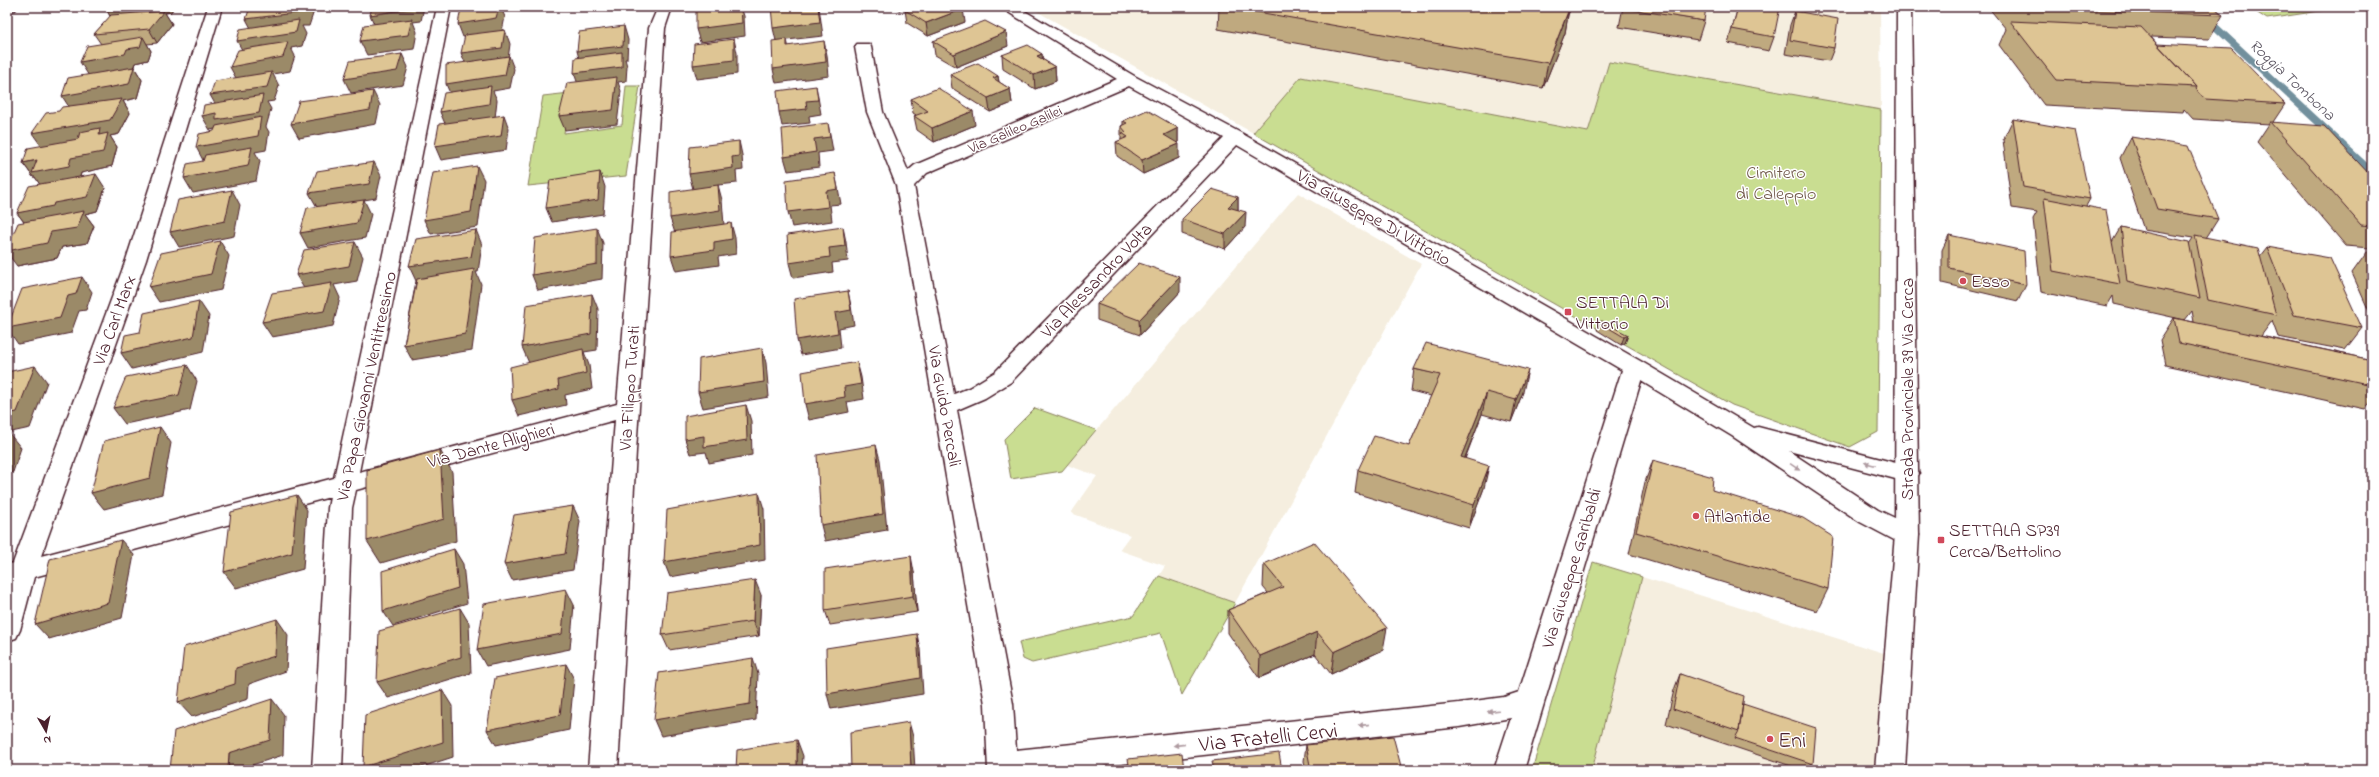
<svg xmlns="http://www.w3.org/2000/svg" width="2379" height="777" font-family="'Indie Flower',sans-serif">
<rect width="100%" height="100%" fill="#fff"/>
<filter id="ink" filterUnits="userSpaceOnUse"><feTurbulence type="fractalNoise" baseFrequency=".025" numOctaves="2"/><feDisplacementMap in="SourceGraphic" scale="8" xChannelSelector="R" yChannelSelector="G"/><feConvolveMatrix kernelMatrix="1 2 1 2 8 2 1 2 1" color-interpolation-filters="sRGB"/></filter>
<g filter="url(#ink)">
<path fill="#f5eedf" d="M1029,7h851l1,103 -271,-48 -22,70 -287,-55 -48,56z
M1298,193l123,71 -186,339 -76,-27 6,-10 -46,-16 11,-15 -59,-22 26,-37 -30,-11z
M1642,577l248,78 -9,115h-289z"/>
<path fill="#c9dd91" stroke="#8a7e5e" d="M2248,7h98l-79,12z
M1609,62l272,48 -3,322 -28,15 -118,-42 -479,-272 48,-56 287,55z
M626,86h14l-14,90 -98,10 15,-90 27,-3 -6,40 58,-8z
M1035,408l61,22 -34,41 -51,8 -7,-40z
M1593,562l49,15 -50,193h-60z
M1159,576l76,27 -53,92 -21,-62 -129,30 -9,-4 -4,-17 114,-26z"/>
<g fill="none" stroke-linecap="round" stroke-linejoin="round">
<path stroke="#72909d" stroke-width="7" d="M2194,7l178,165"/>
<defs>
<path id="minor" d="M7,7h10l-2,3 -8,1z
M208,7h14l-76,253 -105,296 293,-78 103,-471h14l-92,465 258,-68 32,-376 9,-21h14l-7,21 -29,423 -18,319h-30l27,-350 -259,70 -4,18 -10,262h-30l16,-262 2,-11 -296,80 -14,53 -4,8 -9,3v-76l6,-2 113,-303z
M1000,7h18l118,70 105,56 401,229 112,66 4,-1 157,41 4,6 -4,6 -8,2 -118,-31 89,59 38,18 3,7 -3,7 -9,2 -9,-2 -38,-20 -128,-86 -91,-55 -117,389h-30l17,-52 -52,9 -393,43h-78l-3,-66 -89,-519 -29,-73 -12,-65 2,-3h12l2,3 12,65 25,59 7,-6 202,-86zM1129,86l95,52 -229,234 -26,16 -15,6 -40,-208 13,-13zM1237,145l385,225 -103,322 -15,5 -45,6 -443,47 -3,-46 -56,-294 28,-12 26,-16z"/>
<path id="major" d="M1897,7h14l8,528 -14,235h-30l20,-235z"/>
</defs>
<use href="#minor" stroke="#4a1f2b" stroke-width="3"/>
<use href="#major" stroke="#4a1f2b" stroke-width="3"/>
<use href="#minor" fill="#fff" fill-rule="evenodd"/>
<use href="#major" fill="#fff" fill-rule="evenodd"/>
</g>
<path fill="#bfa97f" stroke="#4a1f2b" d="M105,7h69l-3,5 -6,1 7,11 -15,19 -10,1 4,7 -3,9 -13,3 -1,4 8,13 -5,18 -14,3 7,12 -11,21 -9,2 7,11 -5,19 -31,7 -1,4 25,11 -8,23 -12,3 9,12 -7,17 -25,4 -5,11 -40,8 7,-44 -7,-9 23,-29 -5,-7h-2l-10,-14 18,-17 18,-35 9,-5 20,-31 13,-31 -7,-10 17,-18h-1z
M894,7h15l-10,3z
M1219,7h352l-3,8 -3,18 -22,55 -325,-59z
M1623,7l81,14 -6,19 -79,-13z
M1738,7l36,30 -5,14 -41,-8z
M1988,7h226l9,8 -14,24 -58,-2 6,7 128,60 -12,18 99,55v141l-20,-45 18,-25 -24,-2 -89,-104 12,-18 -76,-5 -9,-10 -1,3 -139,-7 -45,-60 7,-16z
M905,10l60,12 -37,14 -21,-13z
M1795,11l39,37 -5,13 -44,-7 5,-29z
M933,41l75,5 -52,21 -21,-12z
M1042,54v5l13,8 1,14 -21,8 -32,-20 -1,-14z
M950,74l48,2 1,6 11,7 2,14 -22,9 -38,-24z
M911,99l64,26 -41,17 -17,-12 -3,-14 2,-1 -3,-2z
M2013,119l77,80 -4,7 26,36 9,-15 68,17 4,-6 -49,-8 -24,-72 11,-21 87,82 -12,19 54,18 7,-9 95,81 -17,22 -67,-13 -6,-16 -11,15 111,24v40l-7,9 -200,-44 -5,-25 14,-22 20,4 -2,-11 -7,9 -71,-16 -1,-8 -6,10 -66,-14 -8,-73 4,-7 -25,-4 -9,-68z
M1123,121l55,7v14l-1,1 2,15 -36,16 -26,-18 -1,-14 5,-2v-14l2,-1z
M1238,197v12l7,18 -20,22 -43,-15v-15z
M1949,235l77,50 -8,16 -76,-18v-33z
M1180,292l-40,43 -43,-15v-16z
M1599,322l29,13 -3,8 -4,2 -24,-15z
M1414,369l109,23 -12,30 -29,-8 -17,45 19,29 -15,40 -114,-35 3,-23 51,-24 22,-50 -20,-5z
M1653,460l59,30 116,99 -11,22 -188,-57 16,-72z
M1264,564l119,86 -52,24 -16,-20 -56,24 -31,-45v-23l40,-17 -5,-6z
M914,572l3,40 -87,13 -5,-15z
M761,595l-2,41 -90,14 -7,-15z
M1680,674l63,30 70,60 -4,6h-6l-137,-46 8,-34z
M1306,745l96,25h-96l-2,-9z"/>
<path fill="#9b8a68" stroke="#4a1f2b" d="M105,7h69l-3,5 -6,1 7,11 -15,19 -8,-14 -31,-14 -8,1z
M305,7h10v1l-6,18h-7l4,8 -4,12 -11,2 4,8 -5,15 -17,3 6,12 -5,15 -7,1 4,7 -5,18 3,5 -3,18 -11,2 5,9 -4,20 -63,12 -9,-15 20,-16 -8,-15 24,-19 -10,2 -8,-14 16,-7 -8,-14 27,-15 -7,-13 15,-12 -8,-14 16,-9 -7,-13z
M416,7h8l-3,14 -8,1 4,10 -3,17 -47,6 -7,-14 16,-13 -6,-13z
M480,7h28l-7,1 4,9 -3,14 -39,6 -5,-13z
M741,7l3,9 1,20 -45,6 -4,-13z
M818,7h1l4,29 -36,4 3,13 -14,-12 -3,-13z
M899,7h10l-10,3z
M1570,7h1l-3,8 -3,18 -22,55 5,-25 21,-53z
M963,9l2,13 -37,14 -2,-13z
M624,26l4,14 -1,19h-2l2,7 -1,15 -8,1 3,9 -4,33 -52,6 -6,-14 20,-29 -5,-14 7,-8 -4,-14z
M505,30l5,14 -2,15 1,-3 5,13 -4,19 -17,3 4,9 -2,18 -49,8 -6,-14 12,-14 -6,-14 21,-17 -6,-14z
M1006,32l2,14 -52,21 -2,-13z
M143,37l8,14 -3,9 -13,3 -2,5 -44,8 -9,-14 47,-13z
M734,39l3,14v21l-40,5 -4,-14z
M824,41l3,14 2,21 -53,7 -3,-14z
M402,54l6,13 -5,18 -52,8 -7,-14z
M1042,54l1,14 -6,-12z
M134,67l8,13 -5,18 -14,3 7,12 -11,21 -9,2 7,11 -5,19 -31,7 -2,7 -37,8 -7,-11h-2l-10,-14 14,-3 34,-2 -29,-11 -10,-14 39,-23 -9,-14z
M1055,67l1,14 -21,8 -1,-14z
M998,76l2,14 -7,-12z
M816,86l5,28 -12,2 1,7 -28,3 -3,-14 27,-11z
M1010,89l2,14 -22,9 -2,-14z
M373,91l7,14 -4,19 -77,14 -8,-14z
M973,111l2,14 -41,17 -2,-14z
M504,115l5,14 -3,21 -65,10 -6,-14z
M828,123l5,28 -15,2 1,14 -31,4 -4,-14 30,-18z
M1178,128v14l-14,7v-14z
M739,141l3,14 1,15 -7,1 1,12 -19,2 4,15 2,25 -49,8 -5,-15 23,-29 -4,-15 43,-17z
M1179,144v14l-36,16 -1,-14z
M374,162l7,14 -5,22 -12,2 7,14 -6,24 -57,10 -8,-15 17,-26 -8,-14z
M477,166l7,14 -6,47 -47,7 -7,-14z
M600,172l5,15 -2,27 -51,8 -6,-14z
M835,173l3,15 3,16 -11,1 2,16 -40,6 -4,-15 38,-21z
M96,174l9,14 -8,23 -12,3 9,12 -7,17 -25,4 -5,11 -40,8 -10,-13v-2l21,-24 -11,-14 37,-10z
M232,190l8,15 -6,31 -55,11 -9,-15z
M1238,197v14l-10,-4z
M1246,212l-1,15 -20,22v-15z
M731,223l4,15 1,16 -18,3 1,8 -43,6 -5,-15 43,-14z
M843,227l3,15 2,19 -16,2 1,9 -40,6 -4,-15 40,-15z
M597,228l6,15 -1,36 -64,11 -6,-15z
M476,230l6,15 -4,27h-2l5,12 -9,66 -60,10 -8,-15 12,-64 -7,-15z
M220,241l9,15 -8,34 -62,12 -10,-15z
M355,242l8,15 -6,24 -23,4 6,13 -7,28 -61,11 -10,-15 43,-32 -9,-15z
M82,277l10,15 -6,18 -7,1 -8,22 -53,11 -11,-16 61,-32z
M1180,277v15l-40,43 -1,-15z
M848,291l3,15 3,19 -15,3 2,20 -40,7 -4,-15 38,-27z
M592,294l6,15 -1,41 -13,2 5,13 3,24 -27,6 1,10 -47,11 -7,-16 17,-37 -7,-16z
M199,301l10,15 -6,36 -71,17 -11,-16z
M1628,335l-3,8 -4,2 3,-8z
M762,348l4,15 3,34 -66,11 -5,-16z
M857,362l4,15 3,22 -17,3 2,10 -40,8 -4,-16 39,-17z
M187,365l10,16 -7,29 -65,14 -12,-16z
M35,366l12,16 -17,46 -23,5v-19z
M1528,370l-5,22 -12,30 5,-22z
M1487,392l-5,22 -26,66 5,-23z
M746,405l5,16 1,34 -43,8 -3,-11 -16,2 -5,-15z
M160,427l11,16 -9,51 -58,15 -13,-16z
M8,432l13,16 -8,24 -6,2v-38z
M876,445l4,15 7,70 -62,11 -4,-16z
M440,450l12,22 4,69 -75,22 -14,-22z
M1489,466l-5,22 -15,40 5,-23z
M759,493l5,16 1,51 -95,17 -6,-15z
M297,495l10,15 -4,59 -67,19 -12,-16z
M573,506l7,15 -7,49 -61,10 -8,-16z
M121,540l13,15 -12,63 -73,21 -14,-15z
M454,549l9,15 4,39 -74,23 -10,-15z
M911,556l3,16 3,40 -4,-16z
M755,580l6,15 -2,41 -6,-15z
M566,589l8,16 -4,44 -84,17 -9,-16z
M460,608l9,15 2,50 -83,25 -11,-16z
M277,619l11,16 -2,36 -37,13 -1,15 -56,18 -14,-15 58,-34z
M1387,628l-4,22 -52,24 3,-22z
M1317,632l-2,22 -56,24 1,-22z
M917,634l3,15 3,45 -92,15 -4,-15z
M753,658l5,16 -2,46 -95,16 -7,-16z
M566,664l8,15 -5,51 -73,15 -9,-15z
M442,690l10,16 1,51 -40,13h-48l-2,-3z
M272,699l12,16 -1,40 -40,13v2h-15l1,-17z
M909,722l4,15 2,33h-4z
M797,740l6,16 -1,14h-5z"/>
<path fill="#dec594" stroke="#4a1f2b" d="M250,7h55l-2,5 -57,7z
M372,7h44v1l-46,7z
M472,7h27l-3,11 -38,6 3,-16z
M707,7h34l1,16 -46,6v-21z
M771,7h47l2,15 -47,6z
M912,7h48l3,2 -37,14 -21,-13z
M1229,7h329l11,2 -21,54z
M1623,7h83l-2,14 -81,-13z
M1738,7h42l-6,30 -42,-8z
M2019,7h195l9,8 -204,-7z
M164,11l-15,18 -55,5 17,-19z
M1795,11l43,8 -4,29 -44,-8z
M412,19l-4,16 -48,6 4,-16z
M299,20l-3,12 -59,9 3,-12z
M985,21l21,11 -52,22 -21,-13z
M2010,21l131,6 56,60 -141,-7z
M624,26l-1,20 -46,5 2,-19z
M505,30l-3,18 -41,5 4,-18z
M143,37l-3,10 -13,2 -2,5 -45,8 7,-16z
M734,39v21l-41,5 1,-21z
M787,39v7l37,-5 2,21 -53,7 -1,-28z
M288,42l-5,15 -53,10 8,-17z
M2157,44l74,4 54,56 -80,-5 -9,-10 1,-2z
M1028,45l14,9 -5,2 18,11 -21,8 -32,-20z
M622,52v15l-48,6 1,-15z
M402,54l-5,17 -53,8 6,-18z
M509,56l-4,19 -59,9v-19z
M978,63l20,13 -5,2 17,11 -22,9 -38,-24z
M134,67l-5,17 -67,12 6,-18z
M272,72l-5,15 -57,8 5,-14z
M617,77l-4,33 -54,6 8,-33z
M491,86l-2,18 -49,8 4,-19z
M816,86l2,14 -12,1 1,8 -28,3 -2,-21z
M938,88l35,23 -41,17 -18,-12 14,-5 -17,-12z
M373,91l-3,19 -79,14 8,-23z
M263,95l-4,18 -43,7v-7l-14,3 2,-11z
M122,99l-12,21 -78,13 14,-20 13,-2 3,-4z
M1147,110l31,18 -14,7 15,9 -37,16 -26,-18 12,-5 -6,-4 4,-1 -5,-6 6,-3 -4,-2z
M504,115l-3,21 -66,10 4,-22z
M261,117l-3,19 -62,11 3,-13 15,-3 2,-5z
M2013,119l62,11 15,69 -67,-12z
M2270,122l54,4 48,51v49l-11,-1z
M828,123l2,14 -16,2 2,13 -32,5 -2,-28z
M100,128l-1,7 9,-2 -5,19 -32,6 -2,8 -37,7 5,-13 -14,3 5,-15 50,-9 2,-7z
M2131,137l57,9 30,73 -61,-10z
M739,141v15l-7,1 1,11 -44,6 1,-27z
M252,147l-4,19 -64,12 3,-14 16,-3 2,-6z
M374,162l-5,22 -60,9 8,-22z
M477,166l-6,46 -47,8 9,-47z
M600,172l-2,28 -52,8 4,-28z
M835,173l3,16 -12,2 2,16 -40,5 -2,-32z
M96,174l-9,23 -33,6 -1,3 -36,7 12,-27z
M718,185l2,25 -50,8v-26z
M1212,189l26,8 -10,10 18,5 -21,22 -43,-15z
M232,190l-7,31 -55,11 8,-32z
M2044,198l62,12 14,74 -67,-13z
M364,200l-7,23 -57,10 7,-25z
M84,211l-7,17 -26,4 -4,11 -40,8v-3l11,-25z
M731,223l1,16 -18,3v8l-43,6 1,-24z
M843,227l2,19 -16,2 1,9 -41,6 -2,-28z
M2121,227l68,15 11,56 -73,-16z
M597,228v36l-65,11 3,-37z
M476,230l-5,27 -62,9 7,-27z
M1949,235l75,16 2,34 -77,-17z
M2195,235l63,13 18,67 -68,-15z
M220,241l-9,33 -62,13 12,-34z
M355,242l-6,24 -53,9 8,-25z
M2267,247l63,11 32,70 -68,-13z
M1139,263l41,14 -41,43 -42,-16z
M474,269l-9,65 -61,11 13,-66z
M82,277l-6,17 -8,2 -8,22 -53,10 15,-39z
M332,283l-8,28 -62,11 10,-29z
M848,291l3,19 -16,3 3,20 -41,7 -3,-41z
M592,294l-1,40 -69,13 4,-42z
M199,301l-6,36 -72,16 4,-18 15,-3 4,-19z
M2174,318l198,42v25l-193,-42z
M1602,321l26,14 -4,2 -25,-15z
M1426,343l102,27 -12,30 -29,-8 -26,65 28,9 -15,39 -116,-35 16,-34 35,10 31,-71 -26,-6z
M762,348l2,34 -66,10 1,-33z
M583,349l3,24 -28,7 1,9 -47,11 -2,-33z
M857,362l4,22 -17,3 1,10 -40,7 -3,-32z
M187,365l-8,30 -66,13 13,-31z
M35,366l-18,46 -10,2v-42z
M746,405l1,35 -43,7v-11l-19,3v-23z
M160,427l-10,51 -59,15 13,-52z
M876,445l7,69 -62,11 -4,-70z
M440,450l4,69 -77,22v-71z
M1653,460l60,17 -1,13 91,28 30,19 -5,52 -192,-57z
M759,493l1,52 -96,17 3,-52z
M297,495l-5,58 -68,19 7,-60z
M573,506l-8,48 -61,10 10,-49z
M121,540l-13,63 -73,21 15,-65z
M1314,542l73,86 -53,24 -17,-20 -57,24 -32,-46 55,-23 -19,-23z
M454,549l4,39 -75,23 -1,-40z
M911,556l2,40 -88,14v-41z
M755,580l-2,41 -91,14 5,-42z
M566,589l-4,45 -85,16 7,-46z
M460,608l1,49 -84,25 2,-51z
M277,619l-2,37 -39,12 -1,16 -57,18 6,-55z
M917,634l3,44 -93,16 -1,-46z
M753,658l-3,46 -96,16 5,-47z
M566,664l-6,51 -73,15 8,-52z
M1680,674l64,22 -5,35 -66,-22z
M442,690l1,52 -80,25 2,-52z
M272,699l-2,41 -41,13 -1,17h-58l4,-39z
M1743,704l73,24 -3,36 -78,-26 4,-7z
M909,722l2,48h-60l-1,-38z
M1393,736l9,34h-91l-5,-25z
M797,740v30h-61l1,-20z
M1182,753l2,17h-54l-2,-11z
M1279,753l3,17h-68l-2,-9z
M1627,768l6,2h-6z"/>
<defs><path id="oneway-solid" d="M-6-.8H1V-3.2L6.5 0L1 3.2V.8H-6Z"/></defs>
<g fill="#ae9aa0">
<use href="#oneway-solid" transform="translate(1870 464) rotate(-165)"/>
<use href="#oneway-solid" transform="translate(1795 467) rotate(34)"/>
<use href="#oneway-solid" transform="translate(1493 711) rotate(173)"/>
<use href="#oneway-solid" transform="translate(1364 725) rotate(174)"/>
<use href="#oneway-solid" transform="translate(1179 745) rotate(174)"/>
</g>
</g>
<g fill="#d1495b" stroke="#fff" stroke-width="1.5">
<circle cx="1963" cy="281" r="4"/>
<rect x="1564" y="308" width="8" height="8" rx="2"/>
<circle cx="1696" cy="516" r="4"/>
<rect x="1937" y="536" width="8" height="8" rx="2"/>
<circle cx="1770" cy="739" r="4"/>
</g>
<g text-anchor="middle" stroke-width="3" stroke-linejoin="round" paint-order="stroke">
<g font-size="15" fill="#4a1f2b" stroke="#fff">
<text transform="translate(1015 129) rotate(-23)" y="5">Via Galileo Galilei</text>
</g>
<g font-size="16" font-style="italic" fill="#5e5864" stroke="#fff">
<text transform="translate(2293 79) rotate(43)" y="6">Roggia Tombona</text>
</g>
<g font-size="18" fill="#70584a" stroke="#fff">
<text x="1776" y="178">Cimitero<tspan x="1776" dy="21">di Caleppio</tspan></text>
</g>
<g font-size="18" fill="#4a1f2b" stroke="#fff">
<text transform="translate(1374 217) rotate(30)" y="6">Via Giuseppe Di Vittorio</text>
<text transform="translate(1096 280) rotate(-46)" y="6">Via Alessandro Volta</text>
<text transform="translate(114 320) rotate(-70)" y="6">Via Carl Marx</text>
<text transform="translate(366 386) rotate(-78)" y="6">Via Papa Giovanni Ventitreesimo</text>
<text transform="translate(629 388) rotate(-86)" y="6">Via Filippo Turati</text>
<text transform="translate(1907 389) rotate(-90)" y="6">Strada Provinciale 39 Via Cerca</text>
<text transform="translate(945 406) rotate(80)" y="6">Via Guido Percali</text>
<text transform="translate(491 445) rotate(-15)" y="6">Via Dante Alighieri</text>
<text transform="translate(1571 568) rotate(-73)" y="6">Via Giuseppe Garibaldi</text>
</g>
<g font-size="18" fill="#4a1f2b" stroke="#fff" text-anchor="start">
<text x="1971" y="287">Esso</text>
<text x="1576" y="308">SETTALA Di<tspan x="1576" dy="21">Vittorio</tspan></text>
<text x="1704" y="522">Atlantide</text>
<text x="1949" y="536">SETTALA SP39<tspan x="1949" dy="21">Cerca/Bettolino</tspan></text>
</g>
<g font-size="22" fill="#4a1f2b" stroke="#fff">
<text transform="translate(1268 736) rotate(-6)" y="8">Via Fratelli Cervi</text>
</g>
<g font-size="22" fill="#4a1f2b" stroke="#fff" text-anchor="start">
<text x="1778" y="747">Eni</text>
</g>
</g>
<rect width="2379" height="777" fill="none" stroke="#fff" stroke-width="24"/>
<rect x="12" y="12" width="2355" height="753" fill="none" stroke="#4a1f2b" stroke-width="1.5" filter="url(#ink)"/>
<g transform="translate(46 731) rotate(171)" stroke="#ffffff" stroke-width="3" paint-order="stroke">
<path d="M0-3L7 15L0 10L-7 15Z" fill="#4a1f2b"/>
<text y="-6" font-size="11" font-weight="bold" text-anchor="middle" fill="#4a1f2b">N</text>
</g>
</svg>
